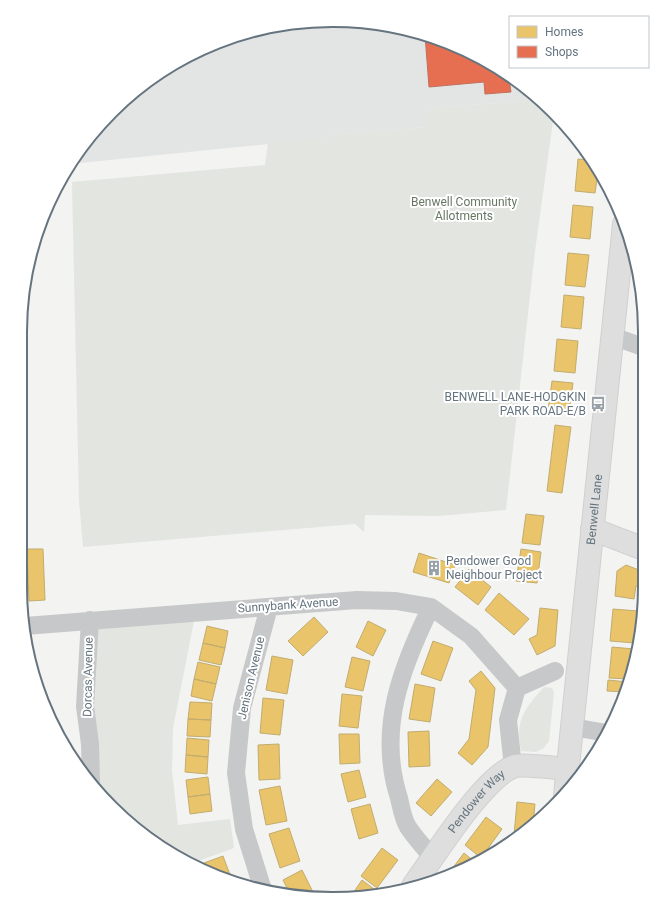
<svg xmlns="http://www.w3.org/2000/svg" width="665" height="919" font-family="Roboto,sans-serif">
<rect width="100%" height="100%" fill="#f3f3f1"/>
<path fill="#e3e4e4" d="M312,21l61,2 60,14 56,25 52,38 -114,8v19l-98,8v3l-259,26 3,-5 69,-74 52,-33 57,-21z"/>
<path fill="#e2e5e0" d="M541,100l13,14 -19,137 -29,259 -68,6 -73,-1 -1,17 -9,-8 -272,23 -4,-47 -7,-318 193,-17 3,-22 61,-5v-3l98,-8v-19z
M194,621l-21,107 -1,42 6,55 52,-6 4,29 -44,16 -63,-42 -34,-39 1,-161z
M544,687l8,1 2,4 -5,49 -5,7 -8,4 -15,-1c-6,-30 3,-42 23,-64z"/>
<path fill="#e9c46a" stroke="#c1ac70" d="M581,143l7,13 -8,-1z
M578,159l13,1 7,12 -3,21 -20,-2z
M573,205l20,2 -3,32 -20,-2z
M568,253l21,2 -4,32 -20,-2z
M564,295l20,2 -3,32 -20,-2z
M557,339l21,2 -3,32 -21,-2z
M552,381l21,2 -4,30 -21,-3z
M555,425l16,2 -9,66 -15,-2z
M644,489v12l-6,-4z
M526,514l18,2 -4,29 -18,-2z
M27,549h16l2,51 -16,1z
M521,549l20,3 -4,31 -21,-2z
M419,553l36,12 -6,18 -36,-11z
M626,565l18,7v17l-8,-3 -2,13 -19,-3 2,-25z
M469,569l22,18 -13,18 -23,-18z
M499,593l30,26 -15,16 -29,-25z
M540,608l18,2 -3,36 -18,9 -8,-16 8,-4z
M613,609l25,2 -3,32 -25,-2z
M314,617l14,15 -25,24 -15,-15z
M368,621l18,9 -13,26 -17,-9z
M207,626l21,5 -3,17 -22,-5z
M433,641l20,7 -12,33 -20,-7z
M203,643l22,5 -4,17 -22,-5z
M612,647l22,2 -2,24 -3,6 -20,-1z
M272,656l21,4 -6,34 -21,-4z
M352,657l18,4 -7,30 -18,-4z
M198,662l22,5 -4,17 -22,-5z
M481,671l14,17 -7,59 -16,18 -14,-12 11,-14 7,-49 -7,-9z
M194,679l22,5 -4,17 -21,-5z
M608,680l20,2 -4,10 -17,-1z
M415,684l20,4 -5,34 -21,-3z
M342,694l20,2 -4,32 -19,-2z
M263,698l21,2 -4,35 -20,-2z
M190,702l22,1 -1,17 -23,-1z
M188,719l23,1 -1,17 -23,-1z
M429,731l1,35 -21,1 -1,-35z
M339,734h20l1,29 -20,1z
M187,738l22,2 -1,17 -22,-2z
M279,744l1,35 -21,1 -1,-35z
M186,755l22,2 -1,17 -22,-2z
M359,770l7,27 -18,5 -7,-28z
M208,777l2,17 -22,3 -2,-17z
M437,779l15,13 -21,24 -15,-13z
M280,786l7,35 -21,4 -7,-35z
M210,794l2,17 -22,3 -2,-17z
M517,802l18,2 -2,21 -12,11 -7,-1z
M370,804l8,29 -19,6 -8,-30z
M486,817l16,12 -21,29 -16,-13z
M289,828l11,33 -20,7 -11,-34z
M382,848l16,12 -21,28 -16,-12z
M464,853l11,9 -29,15z
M223,856l9,24 -25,-9 -3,-8z
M302,870l12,24h-24l-7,-14z
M362,880l16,12 -3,4h-24z"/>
<path fill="#e76f51" stroke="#c0705f" d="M425,35l8,2 56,25 23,17h-3l2,13 -26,2 -1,-12 -55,5z"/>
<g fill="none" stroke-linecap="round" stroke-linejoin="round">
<defs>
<g id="secondary">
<path d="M592,529l52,20"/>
<path id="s1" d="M565,795l59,-571"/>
<path id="s2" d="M413,886c21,-29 71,-110 102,-120 10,-2 41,2 52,3"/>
</g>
</defs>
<use href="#secondary" stroke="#d0d0d0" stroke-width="24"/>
<path stroke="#c7c8c9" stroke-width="18" d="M612,336l31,11
M431,607c-30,61 -54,123 -32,191 2,9 4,21 9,29 7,11 17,21 25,31
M90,620l-5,86 5,38 1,37
M25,626l332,-26 39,1 35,6 40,29 46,52
M572,727l35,6
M512,758l-4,-38 9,-32 38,-17
M263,890l-19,-61 -8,-56 6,-65 27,-101"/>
<use href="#secondary" stroke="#dddedd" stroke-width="22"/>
</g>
<defs>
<symbol id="bus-bare" viewBox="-9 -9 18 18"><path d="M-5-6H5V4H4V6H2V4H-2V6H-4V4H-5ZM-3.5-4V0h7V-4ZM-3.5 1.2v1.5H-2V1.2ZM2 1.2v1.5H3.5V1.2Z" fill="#97a0a7" stroke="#fff" stroke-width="2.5" paint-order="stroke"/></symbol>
<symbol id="building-bare" viewBox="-9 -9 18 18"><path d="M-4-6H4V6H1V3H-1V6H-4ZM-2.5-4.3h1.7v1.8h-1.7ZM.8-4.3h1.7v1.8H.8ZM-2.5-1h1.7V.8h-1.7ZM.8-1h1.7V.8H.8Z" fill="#97a0a7" stroke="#fff" stroke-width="2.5" paint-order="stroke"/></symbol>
</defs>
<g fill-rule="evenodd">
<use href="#bus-bare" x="587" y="393" width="22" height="22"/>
<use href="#building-bare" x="423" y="557" width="22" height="22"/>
</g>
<g text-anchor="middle" stroke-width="4" stroke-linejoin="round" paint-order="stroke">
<g font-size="12" fill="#687763" stroke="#fff">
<text x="464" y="206">Benwell Community<tspan x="464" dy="14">Allotments</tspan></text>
</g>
<g font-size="12" fill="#65747f" stroke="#fff" text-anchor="end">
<text x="586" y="401">BENWELL LANE-HODGKIN<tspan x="586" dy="14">PARK ROAD-E/B</tspan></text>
<text x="446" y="565" text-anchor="start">Pendower Good<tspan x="446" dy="14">Neighbour Project</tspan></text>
</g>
<g font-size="12" fill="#65747f" stroke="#fff">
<text dy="4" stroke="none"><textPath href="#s1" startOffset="287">Benwell Lane</textPath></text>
<text transform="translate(288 605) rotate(-4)" y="4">Sunnybank Avenue</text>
<text transform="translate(88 677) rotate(-89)" y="4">Dorcas Avenue</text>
<text transform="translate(251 678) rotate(-77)" y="4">Jenison Avenue</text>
<text dy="4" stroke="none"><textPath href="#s2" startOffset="106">Pendower Way</textPath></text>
</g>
</g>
<path d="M0 0H665V919H0ZM332 27H333A305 305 0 0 1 638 332V587A305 305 0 0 1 333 892H332A305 305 0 0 1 27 587V332A305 305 0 0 1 332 27Z" fill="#fff" fill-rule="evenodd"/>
<path fill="none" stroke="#65747f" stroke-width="2" d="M332 27H333A305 305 0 0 1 638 332V587A305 305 0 0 1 333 892H332A305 305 0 0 1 27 587V332A305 305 0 0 1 332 27Z"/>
<rect x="509" y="16" width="140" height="52" fill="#ffffff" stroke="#c1c7cc"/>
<rect x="517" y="26" width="20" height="12" fill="#e9c46a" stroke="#c1c7cc"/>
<text x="545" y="36" font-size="12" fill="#65747f">Homes</text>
<rect x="517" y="46" width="20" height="12" fill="#e76f51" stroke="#c1c7cc"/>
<text x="545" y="56" font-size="12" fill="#65747f">Shops</text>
</svg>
